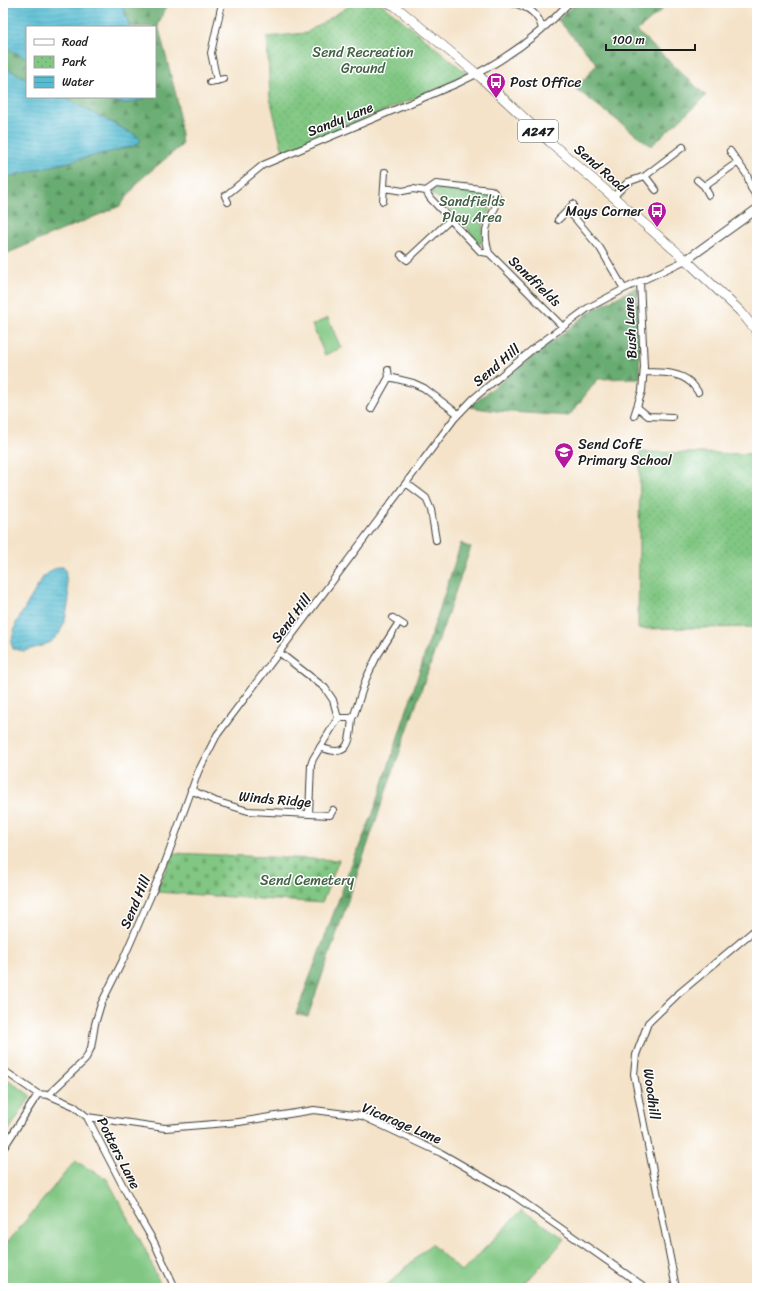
<svg xmlns="http://www.w3.org/2000/svg" width="760" height="1291" font-family="Sriracha,sans-serif">
<defs>
<pattern id="forest-firs" width="22" height="20" patternUnits="userSpaceOnUse"><rect width="22" height="20" fill="#68ac71"/><path d="M5 1l3.5 6h-7zM16 11l3.5 6h-7z" fill="#558b5c"/></pattern>
<pattern id="cemetery-stones" width="16" height="16" patternUnits="userSpaceOnUse"><rect width="16" height="16" fill="#81c783"/><path d="M2 7V4a2 2 0 0 1 4 0v3zM10 15v-3a2 2 0 0 1 4 0v3z" fill="#6faa71"/></pattern>
<pattern id="park-dots" width="8" height="8" patternUnits="userSpaceOnUse"><rect width="8" height="8" fill="#81c783"/><path d="M2 2h.1M6 6h.1" fill="none" stroke="#6faa71" stroke-width="1.8" stroke-linecap="round"/></pattern>
<pattern id="water-rules" width="6" height="5" patternUnits="userSpaceOnUse"><rect width="6" height="5" fill="#55bcd2"/><path d="M0 2.5h6" fill="none" stroke="#49a1b4"/></pattern>
</defs>
<rect width="100%" height="100%" fill="#fff"/>
<filter id="ink" filterUnits="userSpaceOnUse"><feTurbulence type="fractalNoise" baseFrequency=".025" numOctaves="2"/><feDisplacementMap in="SourceGraphic" scale="8" xChannelSelector="R" yChannelSelector="G"/><feConvolveMatrix kernelMatrix="1 2 1 2 8 2 1 2 1" color-interpolation-filters="sRGB"/></filter>
<filter id="wash" filterUnits="userSpaceOnUse"><feTurbulence type="fractalNoise" baseFrequency=".012" numOctaves="4" result="noise"/><feDisplacementMap in="SourceGraphic" scale="16" xChannelSelector="R" yChannelSelector="G"/><feGaussianBlur stdDeviation="0.9" result="paint"/><feColorMatrix in="noise" values="0 0 0 0 0 0 0 0 0 0 0 0 0 0 0 0 0 1.4 0 .05"/><feComposite in="paint" operator="in"/></filter>
<g filter="url(#wash)">
<rect width="100%" height="100%" fill="#f4e3c9"/>
<path fill="#81c783" stroke="#4e7250" d="M328,318l13,30 -16,7 -13,-30z
M3,1076l28,20 -28,43z
M75,1161l32,18 37,68 18,41h-159v-40z
M522,1210l43,29 -44,49h-137l47,-44 31,28z"/>
<path fill="url(#forest-firs)" stroke="#426446" d="M121,3h47l-10,22 19,74 5,46 -41,34 -21,27 -117,49v-77l131,-32 1,-11 -72,-38h39l17,7 25,-5 2,-2h9v-70h-25z
M576,3h80l7,6 -26,22 69,65 -55,50 -75,-57 21,-25 -39,-44z
M3,42l3,5 21,11v21l-24,-13z
M637,287l3,91 -42,1 -29,37 -72,-5 -28,-4 122,-96z
M461,543l5,3 5,1 -163,469 -12,-2 56,-150 22,-53z"/>
<path fill="url(#cemetery-stones)" stroke="#4e7250" d="M173,853l166,7 -17,43 -166,-11z"/>
<path fill="url(#park-dots)" stroke="#4e7250" d="M354,3h27l88,72 -14,7 -172,70 -13,-54 -3,-61 39,-4z
M437,187l46,6 2,-1h6l3,5v3l-11,25 -1,18 -5,1c-5,-5 -6,-8 -8,-14l-30,-32 -7,-3 1,-6z
M640,452l117,2v173l-119,2z"/>
<path fill="url(#water-rules)" stroke="#386c77" d="M9,3h112l9,24h-103v31c-6,-3 -17,-7 -22,-12 -5,-10 0,-33 4,-43z
M3,66l24,13v18h36l72,38 5,3v4l-6,4 -131,32z
M102,97h44c-3,3 -5,3 -9,4 -13,4 -23,2 -35,-4z
M59,567h4l2,2 4,31 -4,21 -6,13 -7,7 -10,5 -18,5 -11,-2 -2,-6 5,-20 27,-46 9,-7z"/>
</g>
<g filter="url(#ink)">
<g fill="none" stroke-linecap="round" stroke-linejoin="round">
<defs>
<path id="minor" d="M512,3c15,3 27,11 30,26
M217,81l-6,-28 11,-50
M210,82l14,-3
M730,151l17,24 4,13 6,9
M645,176l11,14
M697,180l7,6 34,-24
M704,186l5,9
M384,188l19,3 10,-2 13,2 4,7 51,54 8,1 74,74
M426,191l10,-7 55,6c5,3 7,6 7,12 -11,22 -16,27 -9,51
M613,197l15,-15 17,-6 38,-29
M383,201l2,-29
M228,202l-3,-6 38,-31 193,-81c41,-19 82,-47 113,-81
M573,204l-5,6 32,38 24,41
M558,220l10,-10
M401,255l6,5 44,-41
M388,370l1,7 24,6 11,5 34,26
M644,372c15,1 34,-1 46,10 3,2 6,7 8,10
M637,407l11,9 24,1
M371,409l18,-32
M634,416l8,-25 2,-24 -4,-86
M406,483l20,15 5,12 5,30
M393,618l11,7
M280,653l45,35 8,12 5,18
M320,747c29,12 30,-4 32,-29
M191,790l24,11 33,10 82,4 3,-5
M309,814l2,-49 2,-6 25,-41h14l2,-3 12,-36 10,-21 23,-36
M3,1070l35,24 10,1 26,11 13,11 49,94 18,31 21,46
M48,1095l37,-35 6,-12 4,-24 6,-20 21,-42 43,-99 33,-91 19,-37 237,-316 20,-21 59,-49 55,-41 36,-19 62,-29
M87,1117l78,11 74,-6 75,-12 48,6 79,37 71,41 134,94
M3,1149l35,-55
M676,1288l-42,-214 2,-19 12,-32 29,-28 80,-67"/>
<path id="secondary" d="M686,260l71,-51"/>
<path id="primary" d="M389,3l6,3 82,68 73,68 136,118 55,52 16,20"/>
</defs>
<use href="#minor" stroke="#3c3a36" stroke-width="8"/>
<use href="#secondary" stroke="#3c3a36" stroke-width="10"/>
<use href="#primary" stroke="#3c3a36" stroke-width="10"/>
<use href="#minor" stroke="#fff" stroke-width="6"/>
<use href="#secondary" stroke="#fff" stroke-width="8"/>
<use href="#primary" stroke="#fff" stroke-width="9"/>
</g>
</g>
<defs>
<symbol id="bus-pin" viewBox="-11 -11 22 30"><path d="M0 17L-7.5 6A9.5 9.5 0 1 1 7.5 6Z" fill="#b5179e" stroke="#fff"/><path d="M-5-6H5V4H4V6H2V4H-2V6H-4V4H-5ZM-3.5-4V0h7V-4ZM-3.5 1.2v1.5H-2V1.2ZM2 1.2v1.5H3.5V1.2Z" fill="#fff"/></symbol>
<symbol id="school-pin" viewBox="-11 -11 22 30"><path d="M0 17L-7.5 6A9.5 9.5 0 1 1 7.5 6Z" fill="#b5179e" stroke="#fff"/><path d="M0-5L7-2L0 1L-7-2ZM-4 1L0 2.5L4 1V4Q0 6-4 4Z" fill="#fff"/></symbol>
</defs>
<g fill-rule="evenodd">
<use href="#bus-pin" x="485" y="71" width="22" height="30"/>
<use href="#bus-pin" x="646" y="200" width="22" height="30"/>
<use href="#school-pin" x="553" y="441" width="22" height="30"/>
</g>
<g text-anchor="middle" stroke-width="3" stroke-linejoin="round" paint-order="stroke">
<rect fill="#fff" stroke="#606060" stroke-width="1" x="518" y="120" width="40" height="22" rx="3"/>
<g font-size="13" font-weight="bold" fill="#1c1c1c">
<text x="538" y="136">A247</text>
</g>
<g font-size="14" fill="#446045" stroke="#fff">
<text x="363" y="57">Send Recreation<tspan x="363" dy="16">Ground</tspan></text>
<text x="472" y="206">Sandfields<tspan x="472" dy="16">Play Area</tspan></text>
<text x="307" y="885">Send Cemetery</text>
</g>
<g font-size="14" fill="#1c1c1c" stroke="#fff" text-anchor="start">
<text x="510" y="87">Post Office</text>
<text x="643" y="216" text-anchor="end">Mays Corner</text>
<text x="578" y="449">Send CofE<tspan x="578" dy="16">Primary School</tspan></text>
</g>
<g font-size="14" fill="#1c1c1c" stroke="#fff">
<text transform="translate(340 119) rotate(-22)" y="5">Sandy Lane</text>
<text transform="translate(601 168) rotate(41)" y="5">Send Road</text>
<text transform="translate(535 281) rotate(44)" y="5">Sandfields</text>
<text transform="translate(630 328) rotate(-93)" y="5">Bush Lane</text>
<text transform="translate(496 365) rotate(-40)" y="5">Send Hill</text>
<text transform="translate(291 618) rotate(-53)" y="5">Send Hill</text>
<text transform="translate(275 799) rotate(5)" y="5">Winds Ridge</text>
<text transform="translate(135 902) rotate(-67)" y="5">Send Hill</text>
<text transform="translate(652 1094) rotate(82)" y="5">Woodhill</text>
<text transform="translate(402 1123) rotate(23)" y="5">Vicarage Lane</text>
<text transform="translate(119 1153) rotate(63)" y="5">Potters Lane</text>
</g>
</g>
<rect width="760" height="1291" fill="none" stroke="#fff" stroke-width="16"/>
<rect x="26" y="26" width="130" height="72" fill="#ffffff" stroke="#a4a4a4"/>
<rect x="34" y="39" width="20" height="6" fill="#ffffff" stroke="#a4a4a4"/>
<text x="62" y="46" font-size="12" fill="#1c1c1c">Road</text>
<rect x="34" y="56" width="20" height="12" fill="url(#park-dots)" stroke="#a4a4a4"/>
<text x="62" y="66" font-size="12" fill="#1c1c1c">Park</text>
<rect x="34" y="76" width="20" height="12" fill="url(#water-rules)" stroke="#a4a4a4"/>
<text x="62" y="86" font-size="12" fill="#1c1c1c">Water</text>
<path d="M606 44v6h89v-6" fill="none" stroke="#1c1c1c" stroke-width="2"/>
<text x="612" y="44" font-size="12" fill="#1c1c1c" stroke="#ffffff" stroke-width="3" paint-order="stroke">100 m</text>
</svg>
